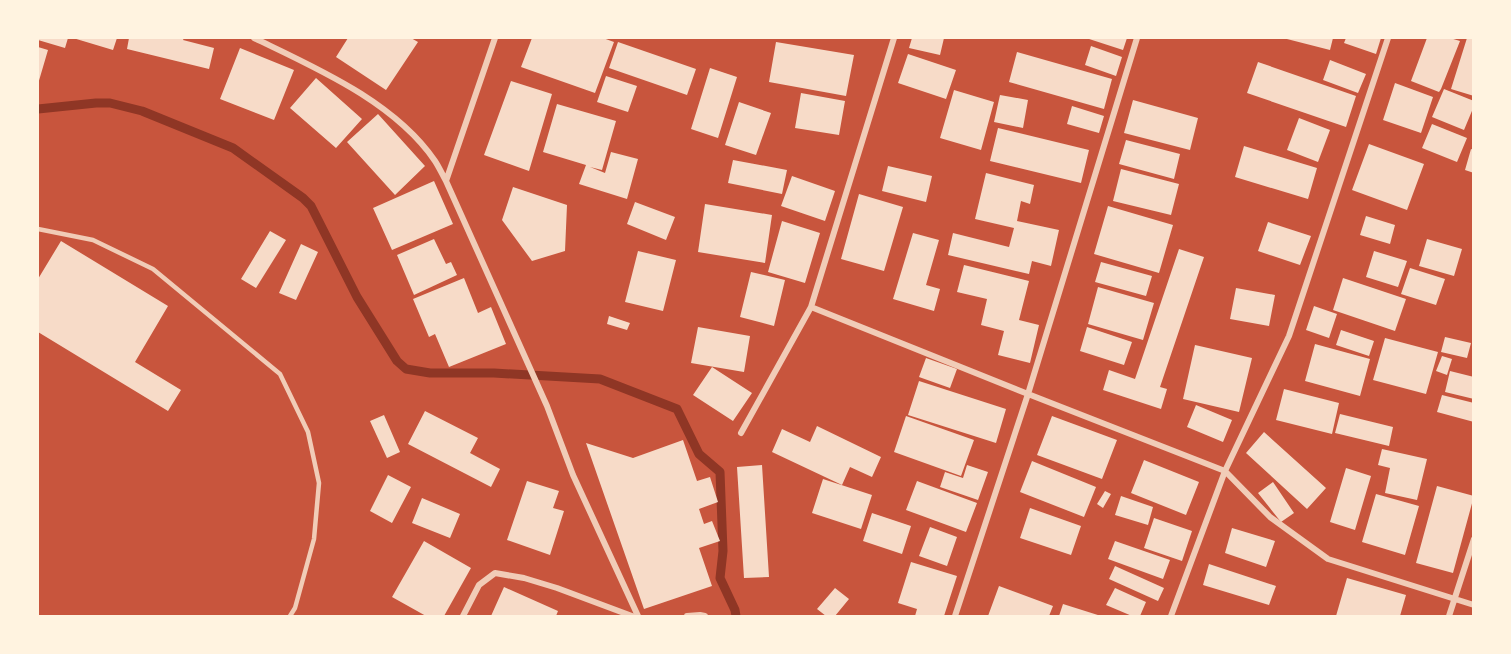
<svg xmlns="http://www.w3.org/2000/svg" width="1511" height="654" font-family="'Golos Text',sans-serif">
<rect width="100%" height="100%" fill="#c8553d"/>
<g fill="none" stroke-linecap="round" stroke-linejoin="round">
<path stroke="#8f3625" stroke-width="9" d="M38,109l58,-6h14l32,8 91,37 70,50 8,8 46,91 40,64 9,8 24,4h64l106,6 77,30 22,45 21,18 3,79 -3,27 15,32 1,6"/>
</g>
<path fill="#f7dbc8" d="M38,38h30l-3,10 -27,-8z
M73,38h44l-4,12z
M129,38h55l-1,2 31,8 -5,21 -82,-20z
M348,38h63l7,4 -32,48 -50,-33z
M532,38h71l11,4 -19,51 -74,-26z
M912,38h32l-4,17 -31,-7z
M1086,38h41l-4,12z
M1283,38h50l-3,12z
M1346,38h35l-5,16 -32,-11z
M1427,38h23l10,3 -19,48 -2,3 -28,-11z
M1467,38l7,1v57l-23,-7z
M618,42l78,27 -9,26 -78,-27z
M776,42l78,13 -8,41 -77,-14z
M1091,46l31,11 -6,19 -31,-11z
M38,47l10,3 -10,34z
M240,48l54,22 -20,50 -54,-21z
M1017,52l95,27 -8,30 -95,-27z
M908,54l48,16 -10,29 -48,-16z
M1330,60l36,14 -8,19 -35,-13z
M1258,62l98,34 -10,31 -99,-34z
M710,68l27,9 -19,61 -27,-9z
M606,76l31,10 -9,26 -31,-10z
M316,78l46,41 -26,29 -46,-40z
M511,81l41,13 -23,77 -45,-16z
M1395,83l38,14 -12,36 -38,-13z
M1444,89l30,12v5l-10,24 -32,-13z
M954,90l40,12 -13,48 -41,-12z
M801,93l44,8 -6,34 -44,-7z
M1000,95l28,5 -5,28 -29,-6z
M1133,100l65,18 -8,32 -66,-17z
M739,102l32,11 -15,42 -31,-10z
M557,104l59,17 -14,49 -12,-3 15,6 6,-21 27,7 -11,40 -48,-15 7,-19 -43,-13z
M1072,106l32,10 -5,17 -32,-9z
M378,114l47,52 -30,29 -48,-53z
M1299,118l31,12 -12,32 -31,-12z
M1432,124l35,14 -10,24 -35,-14z
M998,128l91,22 -8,33 -91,-22z
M1126,140l54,14 -6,25 -55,-15z
M1369,144l55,20 -17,46 -55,-20z
M1244,146l73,22 -9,31 -73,-22z
M1471,149l3,1v23l-9,-3z
M733,160l54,10 -5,24 -54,-11z
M888,166l44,10 -6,26 -44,-11z
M1121,169l58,15 -8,31 -58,-14z
M986,173l48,12 -4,19 -9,-3 -4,20 42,9 -8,36 -19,-5 -3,13 -81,-19 5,-22 56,14 5,-19 -39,-9z
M792,176l43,15 -10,30 -44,-15z
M434,181l19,43 -61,26 -19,-42z
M513,187l54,18 -2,46 -33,10 -30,-41z
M859,194l44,13 -19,64 -43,-12z
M635,202l40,15 -9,23 -39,-16z
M705,204l67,11 -7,48 -67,-11z
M1108,206l65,19 -14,48 -65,-19z
M1366,216l29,9 -5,19 -30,-9z
M782,221l38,12 -15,50 -37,-11z
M1268,222l43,14 -11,29 -42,-14z
M270,231l16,9 -30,48 -15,-9z
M913,233l26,7 -13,45 14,4 -6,22 -41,-12z
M434,239l12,25 5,-2 6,13 -43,20 -17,-40z
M1427,239l35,10 -8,27 -35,-10z
M61,241l107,65 -33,56 46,28 -13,21 -130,-79v-53z
M301,244l17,8 -22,48 -17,-7z
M1179,249l25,8 -44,130 7,2 -6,20 -58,-19 6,-20 26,9z
M638,251l38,9 -13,51 -38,-9z
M1374,251l33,10 -9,26 -32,-10z
M1101,262l51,14 -6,20 -51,-14z
M964,265l65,16 -10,39 20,5 -9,38 -32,-8 6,-24 -23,-6 6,-26 -30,-7z
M1410,268l35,11 -9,26 -35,-11z
M751,272l34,8 -11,46 -34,-9z
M464,278l14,35 13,-6 15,37 -57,23 -14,-33 -6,3 -16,-38z
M1343,278l63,21 -11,32 -62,-21z
M1098,287l56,16 -11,37 -55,-16z
M1236,288l39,7 -6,31 -39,-7z
M1314,306l23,8 -8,24 -23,-8z
M609,316l21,7 -3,7 -20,-6z
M698,327l52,9 -6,36 -53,-9z
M1087,327l45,15 -8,23 -44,-14z
M1341,330l33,11 -5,15 -33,-11z
M1445,337l26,6 -4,15 -26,-6z
M1385,338l53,14 -12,42 -53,-14z
M1315,344l55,15 -10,37 -55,-15z
M1195,345l57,13 -13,54 -56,-13z
M1442,356l10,3 -5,16 -11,-4z
M926,358l31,11 -7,19 -31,-11z
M712,367l40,26 -19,28 -40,-26z
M1450,371l24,6v22l-29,-7z
M919,381l87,28 -10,34 -88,-28z
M1284,389l55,14 -7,31 -56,-14z
M1442,395l32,8v19l-37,-10z
M1196,405l36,15 -9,22 -36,-15z
M425,411l53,27 -8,15 30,16 -9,18 -83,-43z
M1340,414l53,13 -4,19 -54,-13z
M384,415l16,37 -13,6 -17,-37z
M906,416l68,24 -13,36 -67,-24z
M1052,416l65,24 -15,39 -65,-24z
M817,426l64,31 -9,20 -22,-10 -8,18 -70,-33 10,-23 28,13z
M1264,432l62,56 -19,21 -61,-56z
M683,440l14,41 13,-4 8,25 -19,7 5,15 8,-3 8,20 -21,7 13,38 -68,23 -58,-166 47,15z
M1382,449l45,10 -10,41 -32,-7 5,-25 -12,-3z
M1144,460l55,22 -13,33 -55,-22z
M1032,461l64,26 -12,30 -64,-25z
M762,465l7,112 -25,1 -7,-111z
M967,465l21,7 -10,28 -38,-13 5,-15 18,6z
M1346,468l25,8 -16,54 -25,-8z
M388,475l23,12 -19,36 -22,-12z
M823,479l49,16 -11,34 -49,-16z
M527,481l32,10 -6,17 11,3 -14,44 -43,-15z
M917,481l60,22 -11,29 -60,-22z
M1273,482l21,31 -13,9 -23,-29z
M1437,486l37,10 -21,77 -37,-10z
M1105,491l6,3 -8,14 -6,-4z
M1376,494l43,12 -14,49 -43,-13z
M1121,496l32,11 -5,18 -33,-10z
M422,498l38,16 -10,24 -38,-15z
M1030,508l51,18 -10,29 -51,-17z
M872,513l39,13 -9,28 -39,-13z
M1154,518l38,13 -10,30 -38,-13z
M930,527l27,10 -10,29 -28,-10z
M1232,528l43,13 -9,26 -41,-14z
M424,541l47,27 -27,48h-18l-34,-19z
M1115,541l55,19 -7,19 -55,-20z
M911,562l46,14 -13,40h-29l2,-7 -19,-6z
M1209,564l67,22 -7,19 -66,-20z
M1115,566l49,22 -6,13 -49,-22z
M1347,578l59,17 -6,21h-64z
M999,586l54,20 -4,10h-61z
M504,587l54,24 -2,5h-65z
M835,588l14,11 -14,17h-9l-9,-7z
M1115,588l31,14 -6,14h-8l-26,-11z
M1063,604l38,12h-42z"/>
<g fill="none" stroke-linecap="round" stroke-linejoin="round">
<path stroke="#f1ccb7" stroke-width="4.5" d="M38,229l55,11 60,29 127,105 28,58 11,51 -5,56 -19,69 -5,8"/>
<path stroke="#f1ccb7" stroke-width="6" d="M254,38c62,30 141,64 181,123 4,6 7,13 11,20
M495,38l-49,143 101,225 26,69 65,141
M811,307l217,87 197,77 45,46 58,42 146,46
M741,433l70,-126 83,-269
M463,616l16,-31 16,-12 29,5 33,10 75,28
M687,616l13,-1 5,1
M955,616l73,-222 109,-356
M1171,616l54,-145 64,-135 99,-298
M1449,616l25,-77"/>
</g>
<rect width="1511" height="654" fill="none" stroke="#fff3e0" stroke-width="78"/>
</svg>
